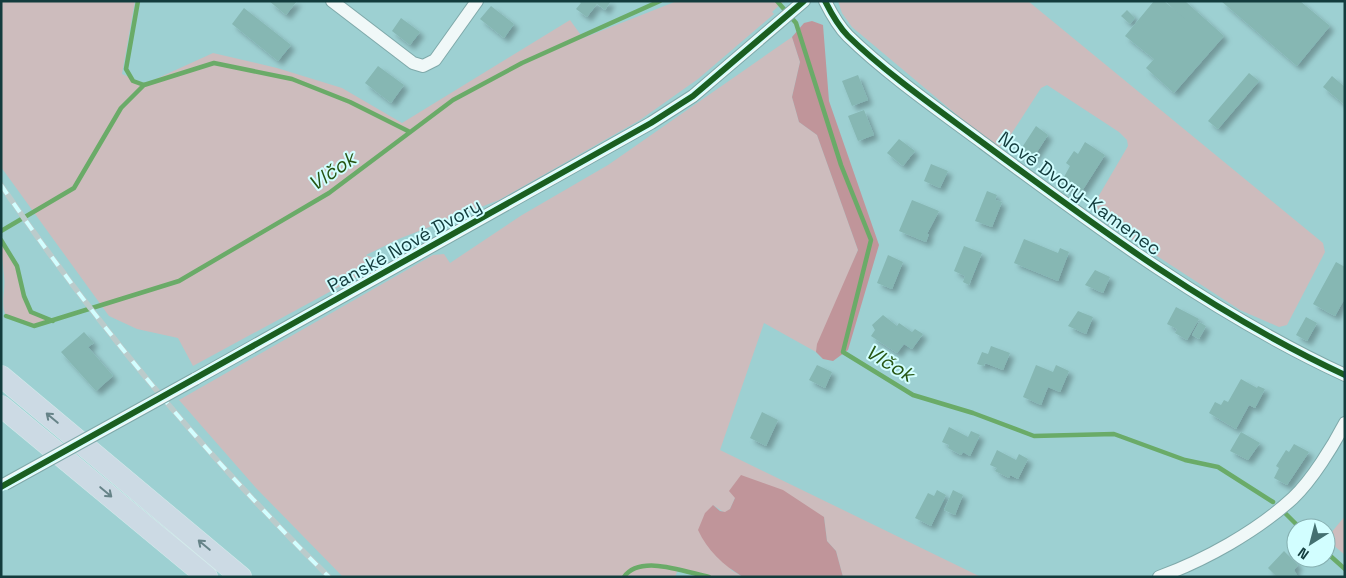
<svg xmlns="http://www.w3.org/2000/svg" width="1346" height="578" font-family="'Space Grotesk',sans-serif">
<defs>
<filter id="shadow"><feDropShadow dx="4.5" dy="4.5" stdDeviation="2.5" flood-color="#0004"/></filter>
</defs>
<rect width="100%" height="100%" fill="#9dd0d2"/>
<path fill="#cdbcbd" d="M1,1h134l-13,73 23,10 68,-31 64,15 65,20 60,35 168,-103 13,18 94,-37h107l-12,11 2,2 -76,65 -58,41 -141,80 -98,38 -35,17 10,4 3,6 -186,101 -15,-28 -41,-9 -28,-13 -108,-149z
M838,1h190l295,242 2,9 -38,73 -8,2 -39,-17 -143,-93 -6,-8 37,-63 -1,-6 -8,-8 -72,-47 -6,3 -33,51 -9,8 -11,-6 -136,-114 -10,-14z
M792,37l8,25 -8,35 7,25 18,13 41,115 -42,102 -52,-29 -44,127 261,127h-138l-7,-26 -9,-10 -3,-24 -89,-19 -5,11 -5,4 -12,-8 18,65 12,7h-46l-18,-10 -4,10h-332l-87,-89 -77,-88 254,-145 11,-1 6,9 72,-48 86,-50z
M1,240l16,26 7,30 7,15 22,10 -19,5 -28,-10c-6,-13 0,-26 -2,-40 -1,-13 -3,-23 -3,-36z
M1345,516v39l-19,-16z"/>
<path fill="#c0959a" d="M812,21l11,4 6,76 50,144 -31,105 -15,11 -10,-2 -7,-7 1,-8 41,-94 -41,-115 -18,-13 -7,-25 8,-35 -8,-25 12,-14z
M741,475l42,15 41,27 3,24 9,10 7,26h-100c-20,-12 -36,-27 -45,-47l7,-17 8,-8 7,6 5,1 5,-3 5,-11 -6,-7z"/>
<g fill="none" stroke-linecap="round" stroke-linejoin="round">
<path stroke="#6aab68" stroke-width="4.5" d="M138,1l-12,68 7,12 11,4 70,-22 78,16 58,23 60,30
M777,1l19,22 45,142 30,75 -28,112 70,43 60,18 61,23 80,-2 71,26 33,7 55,35
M1,231l73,-43 47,-80 23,-23
M1,240l16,26 7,30 7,16 22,9
M6,316l28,10 145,-45 150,-88 124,-93 69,-37 138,-62
M1283,511l17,17
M1326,552l19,17
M624,577c16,-23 61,-5 85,0"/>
</g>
<path fill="#86b7b3" filter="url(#shadow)" d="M269,1h28l-11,14z
M578,1h33l-6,9 -8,-6 -10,13 -11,-8 5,-6z
M1154,1h10l22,19 -21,-19h20l39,35 -50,57 -28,-25 8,-9 -29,-23z
M1221,1h79l30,25 -33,40z
M491,6l23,18 -10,14 -24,-19z
M244,8l47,37 -13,16 -46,-37z
M1127,10l8,8 -5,6 -9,-8z
M401,18l19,14 -10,13 -18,-14z
M378,66l26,19 -13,18 -26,-20z
M1249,73l10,8 -41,48 -10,-8z
M858,75l10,25 -16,6 -10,-25z
M1332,76l13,11v18l-22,-18z
M864,110l10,25 -16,6 -10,-25z
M1036,126l12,9 -15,23 -3,-2 -2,5 -7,-5 2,-5 -2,-2z
M899,139l16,12 -12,15 -16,-13z
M1085,142l20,13 -23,36 -11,-6 -3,5 -6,-4 -2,1 -1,-1 11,-20 -4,-3 8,-12 4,3z
M931,164l17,7 -8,17 -16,-7z
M987,191l10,4 -2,5 7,2 -10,25 -17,-6z
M912,200l27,11 -12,23h2l-3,8 -27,-11z
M1024,239l34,14 2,-5 9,4 -11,29 -44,-18z
M964,246l18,7 -13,32 -6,-3 2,-6 -11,-5z
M888,255l15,7 -11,27 -15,-6z
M1336,262l9,5v31l-10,18 -22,-12z
M1095,270l15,7 -7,16 -18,-8z
M1176,307l23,12 -12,21 -12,-7 2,-4 -10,-5z
M1078,311l15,6 -7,17 -18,-8z
M883,315l14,11 2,-3 13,9 3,-3 8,5 -11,15 -8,-5 -7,9 -26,-17 4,-6 -3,-5z
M1306,317l11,6 -10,18 -11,-6z
M1199,322l7,4 -7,13 -7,-4z
M84,332l10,11 -6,4 25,29 -17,15 -35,-39z
M991,346l19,7 -7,17 -18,-7 -1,3 -7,-2 5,-12 6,2z
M817,365l15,7 -7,16 -16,-8z
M1036,365l17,7 3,-7 13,6 -9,21 -12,-5 -7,18 -18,-8z
M1241,379l16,9 1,-2 7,3 -10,19 -6,-3 -13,24 -27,-16 6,-11 6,3 3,-5 4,2z
M762,412l16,8 -12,26 -16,-8z
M949,427l19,10 3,-6 9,4 -10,21 -7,-4 -2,3 -13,-7 1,-3 -7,-3z
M1241,432l19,11 -12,17 -18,-9z
M1294,444l15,8 -22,33 -13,-7 5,-10 -3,-2 10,-16 3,2z
M997,450l19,10 3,-6 9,5 -10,20 -8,-4 -1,3 -14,-7 2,-3 -7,-3z
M937,490l9,5 -15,31 -16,-8 13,-25 6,3z
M953,490l10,5 -8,20 -11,-5z
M1284,551l14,14 -4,5 4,7h-21l-9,-9z"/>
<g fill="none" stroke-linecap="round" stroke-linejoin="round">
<defs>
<path id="street" d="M332,1l81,62 10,3 12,-6 42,-59
M825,1c6,12 14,26 23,35 38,37 88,72 131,104 116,86 234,174 366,235
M195,379l456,-256 42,-27 111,-95
M1159,577c46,-17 97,-45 134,-79 19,-18 40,-52 52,-75"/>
<path id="highway" d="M1,376l240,201
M1,406l206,171"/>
</defs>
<use href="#street" stroke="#7fa9aa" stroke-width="14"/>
<use href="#highway" stroke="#d3eaeb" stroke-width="22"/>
<use href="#street" stroke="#f0f8f8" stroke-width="12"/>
<use href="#highway" stroke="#ccdae4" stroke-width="21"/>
<defs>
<path id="rail" d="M1,185c96,141 206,272 328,392"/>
</defs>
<use href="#rail" stroke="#bbcbcb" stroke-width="5.5"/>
<use href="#rail" stroke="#d2feff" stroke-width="4" stroke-dasharray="11" stroke-linecap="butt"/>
<defs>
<path id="street-bridge" d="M5,484l190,-105"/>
</defs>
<use href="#street-bridge" stroke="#7fa9aa" stroke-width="14" stroke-linecap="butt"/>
<use href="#street-bridge" stroke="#f0f8f8" stroke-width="12"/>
<defs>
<path id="cycleway" d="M825,1c6,12 14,26 23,35 38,37 88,72 131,104 116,86 234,174 366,235
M1,487l650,-364 42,-27 111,-95"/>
</defs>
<use href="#cycleway" stroke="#d2feff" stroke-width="9"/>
<use href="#cycleway" stroke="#1b5e20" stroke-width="6"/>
</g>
<defs><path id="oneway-shaft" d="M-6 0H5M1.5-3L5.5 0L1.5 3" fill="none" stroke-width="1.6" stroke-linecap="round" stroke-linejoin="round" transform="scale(1.25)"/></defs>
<g stroke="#668388">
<use href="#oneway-shaft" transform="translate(52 418) rotate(-140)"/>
<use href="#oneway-shaft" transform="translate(106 492) rotate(40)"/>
<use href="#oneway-shaft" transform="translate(204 545) rotate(-140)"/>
</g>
<g text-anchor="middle" stroke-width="4" stroke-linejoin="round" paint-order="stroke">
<g font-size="19" fill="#133c3d" stroke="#d2feff">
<text transform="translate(1080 193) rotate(36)" y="7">Nové Dvory-Kamenec</text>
<text transform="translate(404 245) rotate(-29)" y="7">Panské Nové Dvory</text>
</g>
<g font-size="20" font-style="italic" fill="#265513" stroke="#d2feff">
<text transform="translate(332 171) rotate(-35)" y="7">Vlčok</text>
<text transform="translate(890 363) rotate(31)" y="7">Vlčok</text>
</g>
</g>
<rect width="1346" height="578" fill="none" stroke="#133c3d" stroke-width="5"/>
<g transform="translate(1311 543) rotate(216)"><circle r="24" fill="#d2feff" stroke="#86b0b1"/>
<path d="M0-4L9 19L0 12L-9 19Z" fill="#437071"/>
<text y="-8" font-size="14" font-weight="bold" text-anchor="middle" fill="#133c3d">N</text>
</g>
</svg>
